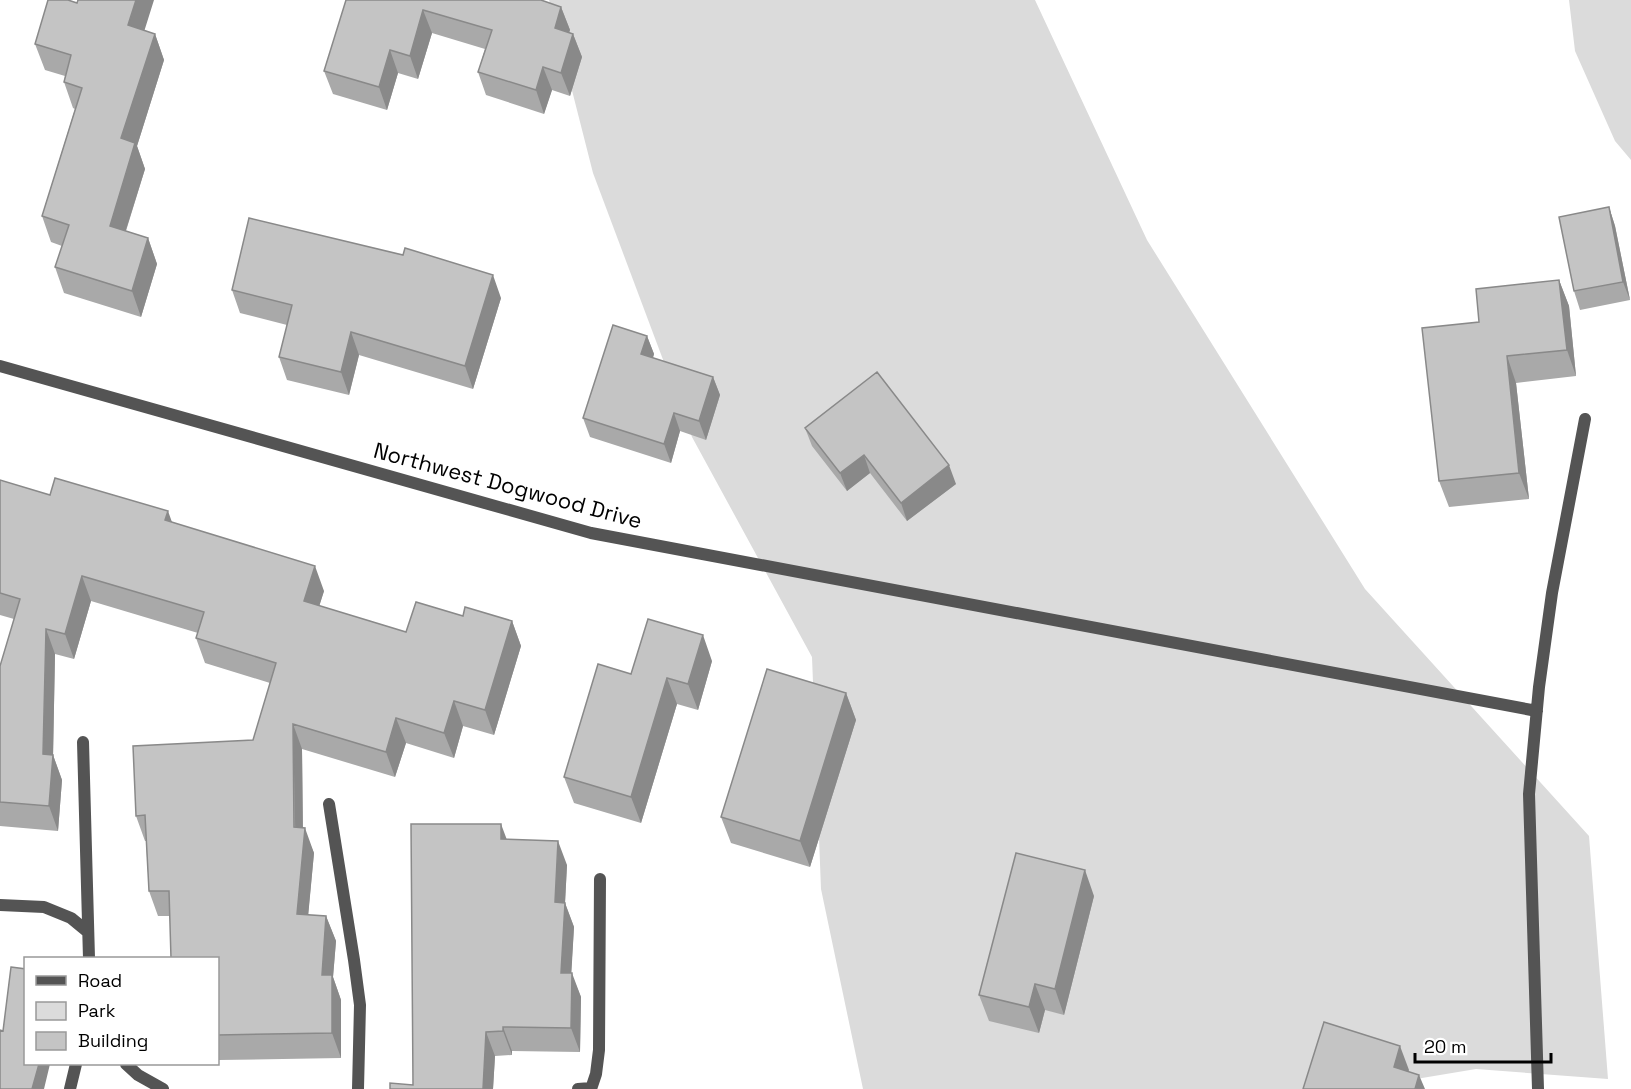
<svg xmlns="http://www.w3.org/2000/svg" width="1631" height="1089" font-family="'Space Grotesk',sans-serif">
<rect width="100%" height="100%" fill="#fff"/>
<path fill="#dbdbdb" d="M549,0h486l112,240 218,349 224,247 19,243 -132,-10 -90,15 -6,5h-517l-42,-200 -9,-232 -120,-220 -99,-264z
M1569,0h62v160l-16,-19 -40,-90z"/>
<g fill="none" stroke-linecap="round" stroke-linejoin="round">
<path stroke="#545454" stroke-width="12" d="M0,366l591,167 946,178
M83,742l6,216
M329,804l25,156 6,45 -2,84
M0,905l44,2 27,11 17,14
M126,1064l12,11 25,14
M70,1089l6,-25
M578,1089l13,-1
M591,1089l5,-15 3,-24 1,-171
M1538,1089l-9,-295 10,-107 13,-94 33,-174"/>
</g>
<path fill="#a9a9a9" d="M346,0l215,7 9,23 -1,2 4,2 9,23 -12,39 -18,-6 -8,24 -58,-19 -8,-23 7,-23 -53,-16 -14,46 -20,-6 -11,37 -54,-16 -9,-23z
M144,30l11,4 9,26 -27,86 8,23 -19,62 22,7 9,26 -16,53 -77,-24 -9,-26 7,-21 -11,-4 -9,-26 33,-107 -2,-1 -9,-26 1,-6 -20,-6 -10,-26z
M1609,207l6,19 15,74 -50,10 -6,-19z
M1559,280l10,26 7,70 -60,7 13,116 -80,8 -10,-26 40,-159z
M232,290l269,8 -28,91 -114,-34 -10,40 -62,-15 -8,-23 8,-32 -47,-12z
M647,336l7,18 -1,4 60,19 7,18 -14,45 -26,-9 -9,32 -81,-26 -7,-19z
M805,428l151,56 -49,37 -37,-48 -23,18 -35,-45z
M0,480l50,15 122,27 152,69 -5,15 87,26 57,-16 49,5 9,25 -27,89 -31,-9 -9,32 -48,-15 -11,34 -93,-28 1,79 11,25 -6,62 18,1 10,25 -3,36 8,23v58l-123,2v-102l-49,-42h-11l-9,-25 -3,-50h-1l-9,-25 117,-76 17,-57 -65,-20 -9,-25 2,-5 -107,-32 -17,58 -19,-5 -2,101 9,25 -4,51 -58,-5v-160l14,-47 -14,-4z
M712,661l-14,49 -21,-6 -36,119 -67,-20 -10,-26 67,-103z
M846,693l10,27 -46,147 -79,-24 -10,-26z
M507,839l60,26 -2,38 9,24 -3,46 10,24 -1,55 -68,-1v4l-17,1 -2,33h-103l23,-4z
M1094,896l-30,119 -19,-5 -6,23 -50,-12 -10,-26z"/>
<path fill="#898989" d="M136,0h18l-16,51 -10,-26z
M561,7l9,23 -7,21 -8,-23z
M423,10l9,23 -14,46 -8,-23z
M155,34l9,26 -27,86 8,23 -26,83 -9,-26 11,-88z
M573,34l9,23 -12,39 -9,-23z
M390,50l8,23 -11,37 -8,-23z
M543,67l9,23 -8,24 -8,-24z
M1609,207l6,19 15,74 -7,-18z
M148,238l9,26 -16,53 -9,-26z
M493,275l8,23 -28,91 -8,-23z
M1559,280l10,26 7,70 -9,-26z
M351,332l8,23 -10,40 -8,-23z
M647,336l7,18 -6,18 -7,-18z
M1507,356l9,27 13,116 -10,-26z
M713,377l7,18 -14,45 -7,-19z
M674,413l6,18 -9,32 -7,-19z
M864,455l6,18 -23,18 -7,-18z
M949,465l7,19 -49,37 -6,-18z
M168,511l9,25 -12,-16z
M315,566l9,25 -11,35 -9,-25z
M82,576l9,25 -17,58 -9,-25z
M512,621l9,25 -27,89 -9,-25z
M46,629l9,25 -2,104v-3l9,25 -4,51 -9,-25 -6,-52z
M703,635l9,26 -14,49 -10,-26z
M667,678l10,26 -36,119 -10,-26z
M846,693l10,27 -46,147 -10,-26z
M454,701l9,25 -9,32 -10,-25z
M396,718l10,25 -11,34 -9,-25z
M293,724l9,25 1,96 2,-17 9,25 -8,86 -9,-25z
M501,824l9,24 -9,-9z
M558,841l9,24 -3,57 1,-19 9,24 -4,70 -9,-24 -6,-71z
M1085,870l9,26 -30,119 -9,-26z
M326,916l10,25 -3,36 8,23v58l-9,-25 -10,-58z
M572,973l9,24 -1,55 -9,-24z
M1035,984l10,26 -6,23 -10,-26z
M503,1027l9,24v4l-9,-24z
M486,1032l9,24 -2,33h-10z
M1400,1046l9,24 -6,19 -9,-22z
M39,1064h11l-6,25h-12z
M1419,1075l6,14h-10z"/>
<path fill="#c4c4c4" stroke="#898989" stroke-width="1.5" d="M48,0h20l9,3 1,-3h58l-8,25 27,9 -34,104 14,5 -25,83 38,12 -16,53 -77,-24 14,-42 -27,-9 40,-128 -18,-6 7,-27 -36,-11z
M346,0h195l20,7 -6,21 18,6 -12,39 -18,-6 -7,23 -58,-18 14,-42 -69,-20 -13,46 -20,-6 -11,37 -55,-16z
M1609,207l14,75 -49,9 -15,-74z
M249,218l154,37 2,-7 88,27 -28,91 -114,-34 -10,40 -62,-15 13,-52 -60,-15z
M1559,280l8,70 -60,6 12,117 -80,8 -17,-153 57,-6 -3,-33z
M613,325l34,11 -6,18 72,23 -14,44 -25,-8 -10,31 -81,-26z
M877,372l72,93 -48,38 -37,-48 -24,18 -35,-45z
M55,478l113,33 -3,9 150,46 -11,35 102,31 10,-30 47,14 2,-9 47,14 -27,89 -31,-9 -10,32 -48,-15 -10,34 -93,-28 1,103 11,1 -8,86 29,2 -4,59h10v58l-114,2v-77h-47l-2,-67h-20l-4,-76 -9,1 -3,-70 120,-6 23,-77 -80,-25 8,-26 -122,-36 -17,58 -19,-5 -3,125 10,1 -4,51 -49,-4v-136l20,-67 -20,-6v-113l50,15z
M648,619l55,16 -15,49 -21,-6 -36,119 -67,-20 34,-113 33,10z
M767,669l79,24 -46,148 -79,-24z
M411,824h90v15l57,2 -3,61 10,1 -4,70h11l-1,55 -68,-1v4l-17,1 -3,57h-93v-6l23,2z
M1016,853l69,17 -30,119 -20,-5 -6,23 -50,-12z
M11,967l15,2v95h13l-7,25h-32v-59l3,1z
M1324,1022l76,24 -6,21 25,8 -4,14h-112z"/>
<g text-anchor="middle" stroke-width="4.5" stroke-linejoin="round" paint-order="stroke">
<g font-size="22" fill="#000" stroke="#fff">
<text transform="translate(508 485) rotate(15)" y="8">Northwest Dogwood Drive</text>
</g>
</g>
<rect x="24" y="957" width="195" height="108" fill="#ffffff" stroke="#999999" stroke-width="1.5"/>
<rect x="36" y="976" width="30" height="9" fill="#545454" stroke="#999999" stroke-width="1.5"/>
<text x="78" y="987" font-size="18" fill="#000000">Road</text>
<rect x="36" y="1002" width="30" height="18" fill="#dbdbdb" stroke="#999999" stroke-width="1.5"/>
<text x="78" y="1017" font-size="18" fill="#000000">Park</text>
<rect x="36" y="1032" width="30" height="18" fill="#c4c4c4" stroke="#999999" stroke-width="1.5"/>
<text x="78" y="1047" font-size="18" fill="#000000">Building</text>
<path d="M1415 1053v9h136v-9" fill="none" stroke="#000000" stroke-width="3"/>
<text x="1424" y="1053" font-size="18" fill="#000000" stroke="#ffffff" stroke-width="4.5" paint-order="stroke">20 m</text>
</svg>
